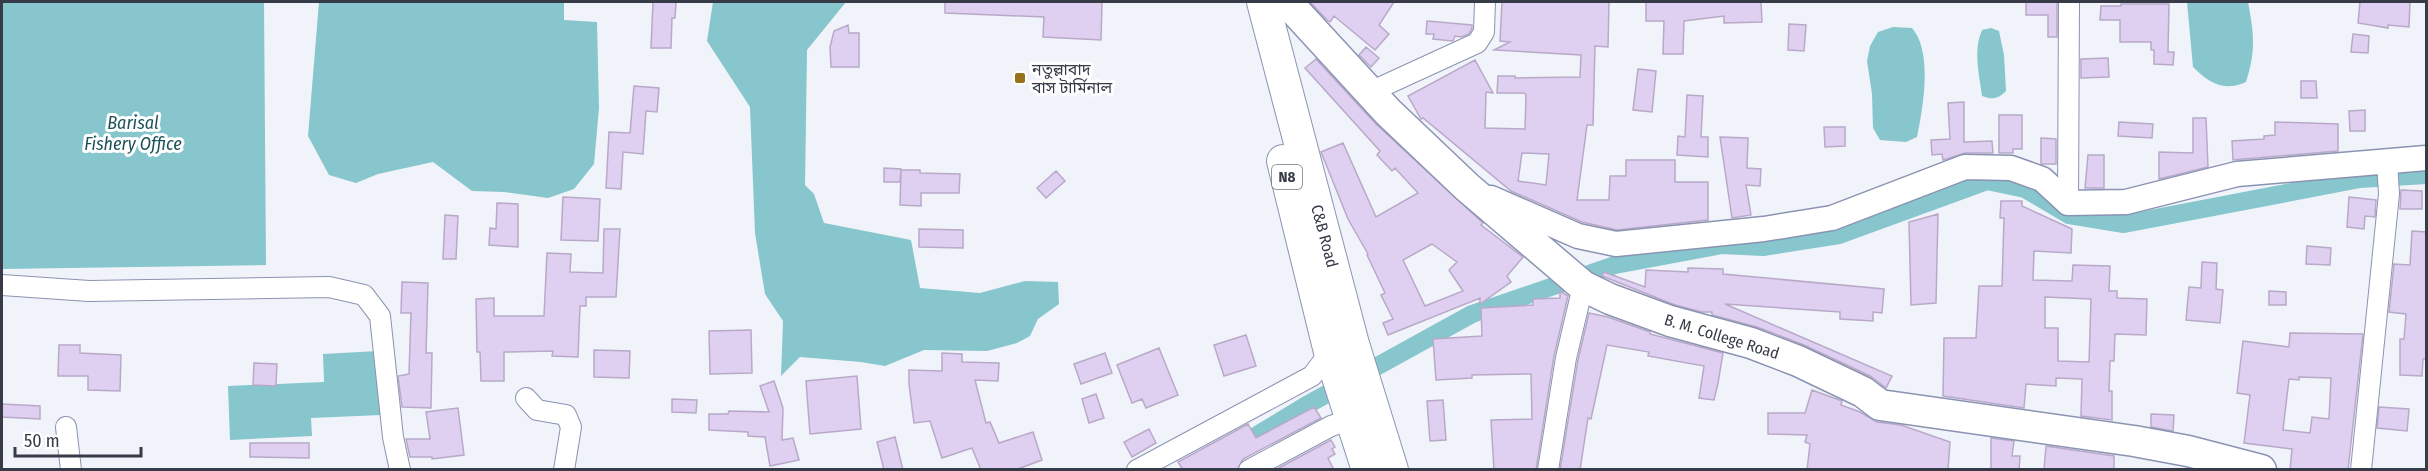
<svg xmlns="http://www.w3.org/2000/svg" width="2428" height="471" font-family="'Fira Sans Condensed','Noto Sans Bengali',sans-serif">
<rect width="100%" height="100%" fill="#f1f3fa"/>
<path fill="#86c6cc" d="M2,2h262l2,263 -264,4z
M319,2h245v18l33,2 2,86 -5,56 -20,25 -26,9 -44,-6 -32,-1 -39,-29 -55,12 -22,9 -27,-8 -21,-39z
M713,2h133l-39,48 -2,135 9,9 10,29 87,17 9,48 60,5 45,-12 33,1 1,22 -21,15 -8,17 -13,7 -30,8 -63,-1 -39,16 -24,-4 -61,-5 -19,19 2,-55 -18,-27 -10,-61 -5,-126 -43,-66z
M2187,2h61c6,31 8,49 -2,80 -23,10 -37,1 -53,-15z
M1893,27l19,1c21,24 11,80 5,109l-11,5 -26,-2 -7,-12 -1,-34 -5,-33 3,-15 8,-14z
M1991,28l8,3 5,24 2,36c-8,8 -13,9 -24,5 -3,-22 -9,-46 0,-66z
M378,351l3,64 -70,3 1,18 -82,4 -2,-54 96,-4 -1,-28z"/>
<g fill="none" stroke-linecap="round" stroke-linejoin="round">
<path stroke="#86c6cc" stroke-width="18" d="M1234,449l71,-43 167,-92 143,-49 107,-20 41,2 76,-12 148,-54 38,8 44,26 55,9 236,-45 66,-4"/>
</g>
<path fill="#dfd0f1" stroke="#b8a9c8" stroke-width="1.5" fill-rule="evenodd" d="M653,2h23l-1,16h-3l-1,30h-20z
M945,2h157l-1,38 -58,-3 1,-20 -99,-4z
M1310,2h84l-15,23 10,9 -14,16 -41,-34 -4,6 -3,-2z
M1502,2h107l-1,45 -13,-1 -2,79h-6l-10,75h32l1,-24h16v-16h49v22h33v38l-91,10 -35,-8 -71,-31 -88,-73 -2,1 -13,-23 67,-36 18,33 -7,-1 -1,36 40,1 1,-34 -2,-2h-27l1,-17h17v2l65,-1 1,-22 -87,-5 16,-8 -10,-1zM1522,153l27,1 -3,31 -28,-4z
M1646,2h115l1,20 -38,1v-7l-40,5 -1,33h-20l1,-33h-18z
M2026,2h31v35h-9v-22h-22z
M2360,2h50l-1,25 -21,-2v3l-30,-5z
M2121,4h48l-1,48h6l-1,13 -19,-1v-14h-3v-8h-31v-22h-20l1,-14h20z
M1427,21l45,4v3l-3,6 -8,3 -6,-1 -2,5 -20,-2 1,-5h-8z
M1789,24l17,1 -2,26 -16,-1z
M848,25l1,8h10v34h-28l-1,-20 4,-16z
M2353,34l16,2 -1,17 -17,-1z
M1366,47l13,11 -8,9 -12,-12z
M2108,58l1,19 -28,1v-19z
M1316,59l60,65 107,99 -2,2 42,32 -16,19 4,6 -31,22v-6l-92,37 -5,-12 10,-4 -12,-24 4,-2 -18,-38 1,-1 -20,-35 -27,-67 22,-9 33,74 42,-24 -23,-25 -3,3 -15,-16 3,-4 -75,-83zM1432,244l25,18 -8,8 14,21 -38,15 -22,-46z
M1638,69l18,2 -4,41 -19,-2z
M2301,81h15l1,17h-16z
M634,86l25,2 -2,24 -11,-1 -3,43 -20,-2 -2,37 -15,-1 3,-56 21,1z
M1687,95l16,1 -2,41h7v20l-31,-2 1,-19 7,1z
M1964,102v40l28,-1 1,12h-28l-22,7 -1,-6 -10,1 -1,-15 19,-1 -2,-36z
M2365,110v21h-15l-1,-20z
M1999,115h23v34h-9v4h-14z
M2193,118h13l2,49 -49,12v-27l34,1z
M2119,122l34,2 -1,14 -34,-2z
M2275,122l63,2v27l-105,9 -1,-19 32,-2v-3l11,-1z
M1824,127h21v19l-20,1z
M1720,137l28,1 -1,30 14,1 -1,17 -14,-1 5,30 -19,3z
M2041,138l15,1v25h-15z
M2088,155h16v33h-19z
M884,168l17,1 -1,13h-16z
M901,170h19v3l40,1 -1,19h-38v13l-21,-1z
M1056,171l9,10 -19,17 -9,-10z
M2401,190l21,1v18h-22z
M563,197l37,2 -2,42 -37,-1z
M2349,197l27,3 -1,17 -10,-1 -1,13 -17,-2z
M2001,201h21v5l50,23 -1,24 -37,-2 -1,29 39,1 1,-16 37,1 -1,25h8v7l30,1 -1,36 -31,-1 -1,27h-4l-1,30h3v29l-31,-4 1,-37 -26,-1v8l-30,-2 -2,24 -81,-12 1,-58h32l3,-52h23l2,-68h-4zM2045,297l46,2 -2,63 -31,-1v-33h-13z
M497,203l21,1v43l-29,-2 1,-17 6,1z
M1938,214l-2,89 -25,2 -2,-83z
M445,215l13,1 -2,43h-13z
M604,229h16l-4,68h-30v9h-6l-2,51 -26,-1 1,-5 -49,1v29h-23l-1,-29h-3l-1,-53 18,-1v18h50l3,-63 24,1 -1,18 33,1z
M919,229l44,1v18l-44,-1z
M2412,231l15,1v127h-4l-1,17 -22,-1v-36h4l2,-25 -17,-2 5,-48 16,1z
M2307,246l24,2 -1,17 -24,-1z
M2202,262l15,1 -1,26 7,1 -3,33 -34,-3 3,-33 12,1z
M1688,268l35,1v5l161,15 -2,24 -9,-1v9l-33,-2v-7l-115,-8 167,72 -6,12 -16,-12 -66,-31 -47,-18 -45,-12v-3h-10l-27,-7 -73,-29 2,-4 41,15 1,-17 42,2z
M402,282l26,1 -2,70h6l-1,55 -29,-1 -4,-31 11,-2 2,-61h-10z
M1560,291l8,5 -14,60 -18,114h-42l-3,-50 41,-1 -1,-45 -59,1v3l-36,2 -3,-41 49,-3 -1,-28 52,-3v-6l27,-1z
M2269,291l17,1v13h-17z
M1589,313l19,4 42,15v2l73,19 -5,30 -4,17 -15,-2 5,-32 -56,-10 1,-4 -42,-7 -16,74 -3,-1 -8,52h-20l18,-110z
M751,330l1,43 -42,1 -1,-43z
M2290,333l73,1 -15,136h-58l2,-21 -48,-6 6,-48 -13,-2 6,-52 46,6zM2299,377l32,1 -2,41 -17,-2 -2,16 -27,-3 6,-51 10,1z
M1246,335l10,31 -32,10 -10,-31z
M59,345h21v8l41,2 -1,36 -32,-1v-14h-30z
M1159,348l19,47 -32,13 -4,-9 -10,4 -15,-38z
M594,350l36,1 -1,27 -35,-1z
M942,353l20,1v8l37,1 -1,18 -23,-1 11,43 4,-1 9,21 34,-11 9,28 -27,10h-34l-9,-22 -30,10 -12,-37 -16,2 -5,-39v-14l33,1z
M1105,353l7,20 -31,11 -7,-20z
M254,363l23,1 -1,22 -23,-1z
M857,376l4,53 -51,5 -4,-53z
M774,381l9,27 -1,32 11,-2 6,22 -29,6 -5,-29 -17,-1v-4l-39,-2v-16h19l1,-3 40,1 -9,-26z
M1812,390l30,11 -1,4 19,7 17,10 24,3 49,17 -2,28h-141l3,-26 -5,-2 2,-7 -39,-1v-21h37z
M1096,394l8,24 -15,5 -7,-24z
M672,399l25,1 -1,13 -24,-1z
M1443,400l3,40 -16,1 -3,-40z
M2,404l38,2v13l-38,-2z
M1314,407l7,11 -78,41 -6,11h-54l-5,-8 70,-38 8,14z
M2379,407l30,2 -2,22 -30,-3z
M458,408l6,47 -32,4v-2h-22l-4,-18h24l-4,-27z
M2151,414l23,1 -1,16 -22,-4z
M1149,429l7,14 -24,14 -8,-15z
M895,437l8,33h-19l-7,-28z
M1991,438l23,3 -2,15h8l-1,14h-28z
M1331,440l4,7 -3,2 3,5 -7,4 6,12h-59z
M250,443h59v15l-59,-1z
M2046,446l68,10v14h-70z"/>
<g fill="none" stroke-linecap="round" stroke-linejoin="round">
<defs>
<path id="minor" d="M1368,93l109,-50 7,-11 1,-30
M2068,203l1,-201
M2,285l87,6 240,-4 35,8 16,21 13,121 7,33
M526,398l11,12 29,5 5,12 -7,43
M66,427l5,43
M1137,470l175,-94 18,-24
M1249,470l82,-44 21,-7
M1548,470l18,-112 17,-72
M2361,470l28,-276 -2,-33"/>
<path id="tertiary" d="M1491,198l87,38 38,8 148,-15 68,-11 133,-51 46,1 31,11 26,24 58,-1 111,-28 189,-16"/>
<path id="primary" d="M1287,2l101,110 79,75 116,99 27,13 60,22 81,22 47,18 65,31 17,13 254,36 54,10 73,19"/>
<path id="trunk" d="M1263,2l90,342 39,126
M1283,161l47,191 38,118"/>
</defs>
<use href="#minor" stroke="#8a93b2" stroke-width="22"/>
<use href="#tertiary" stroke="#8a93b2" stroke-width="27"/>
<use href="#primary" stroke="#8a93b2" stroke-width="33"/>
<use href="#trunk" stroke="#8a93b2" stroke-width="34"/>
<use href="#minor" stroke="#fff" stroke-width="20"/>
<use href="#tertiary" stroke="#fff" stroke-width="24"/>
<use href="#primary" stroke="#fff" stroke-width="30"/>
<use href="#trunk" stroke="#fff" stroke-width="32"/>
</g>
<rect fill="#97721c" stroke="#fff" stroke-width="2" x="1014" y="72" width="12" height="12" rx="3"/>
<g text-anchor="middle" stroke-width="6" stroke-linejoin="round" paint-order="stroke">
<rect fill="#fff" stroke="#73767f" stroke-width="1.5" x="1272" y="165" width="30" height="24" rx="4.5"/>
<g font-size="15" font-weight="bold" fill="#373b48">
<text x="1287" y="182">N8</text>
</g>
<g font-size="16" fill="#373b48" stroke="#fff" text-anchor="start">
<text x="1032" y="75">নতুল্লাবাদ<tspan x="1032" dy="18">বাস টার্মিনাল</tspan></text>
</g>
<g font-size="16" fill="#373b48" stroke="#fff">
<text transform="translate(1325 236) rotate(75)" y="6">C&amp;B Road</text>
<text transform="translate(1722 336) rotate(17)" y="6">B. M. College Road</text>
</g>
<g font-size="18" font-style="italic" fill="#1c5358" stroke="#fff">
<text x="133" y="129">Barisal<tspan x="133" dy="21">Fishery Office</tspan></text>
</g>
</g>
<rect width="2428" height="471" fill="none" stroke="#373b48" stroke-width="6"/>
<path d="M15 447v9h126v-9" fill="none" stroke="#373b48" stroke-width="3"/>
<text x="24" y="447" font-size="18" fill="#373b48" stroke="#ffffff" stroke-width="4.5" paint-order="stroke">50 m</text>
</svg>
